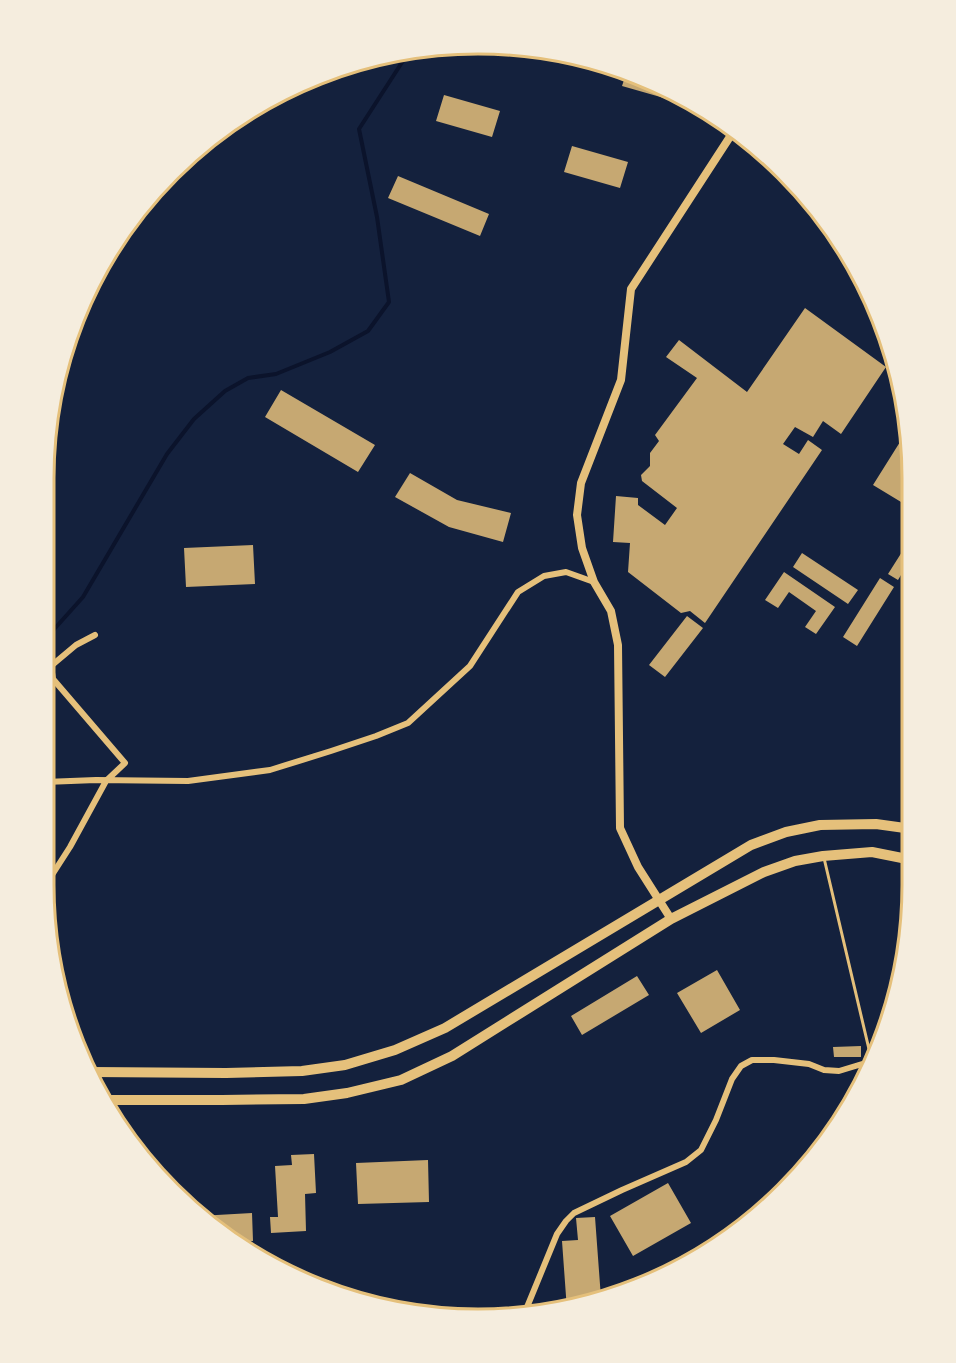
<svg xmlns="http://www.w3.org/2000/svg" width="956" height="1363" font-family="'Nunito Sans',sans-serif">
<rect width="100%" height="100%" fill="#14213d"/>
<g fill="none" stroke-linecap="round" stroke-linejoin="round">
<path stroke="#0b132b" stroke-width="4" d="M48,636l35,-39 84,-143 27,-35 31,-28 23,-13 28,-4 54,-22 38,-21 21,-29 -12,-85 -18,-88 51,-79"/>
</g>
<path fill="#c6a872" d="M627,71l18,6 35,19 -2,6 -56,-16z
M444,95l56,16 -8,26 -56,-16z
M572,146l56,16 -8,26 -56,-16z
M398,176l91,38 -9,22 -92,-38z
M805,308l81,59 -45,67 -18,-13 -10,16 -18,-10 -12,17 16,10 9,-14 14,10 -117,173 -15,-12 -9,2 -53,-41 2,-29 -17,-1 3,-46 22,2v7l27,20 12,-17 -35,-27 -1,-6 9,-9v-13l9,-12 -4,-6 42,-57 -31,-21 13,-17 68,52z
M281,390l94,55 -17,27 -93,-55z
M905,434l1,71 -33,-20z
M410,473l47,27 54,13 -8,29 -54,-15 -54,-30z
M907,544v21l-9,15 -10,-6z
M253,545l2,39 -69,3 -2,-39z
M802,553l56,37 -10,14 -55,-37z
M784,572l51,35 -19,27 -11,-7 11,-16 -27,-19 -11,16 -13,-8z
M880,578l14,9 -37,59 -14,-9z
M687,616l16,12 -38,49 -16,-12z
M717,970l23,40 -39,23 -24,-40z
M637,976l12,19 -67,40 -11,-19z
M861,1046v11h-27l-1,-10z
M314,1154l2,39 -11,1 1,37 -35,2 -1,-16h8l-3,-51 17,-1 -1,-10z
M428,1160l1,42 -71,2 -2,-41z
M668,1183l23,40 -58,33 -23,-40z
M252,1213l1,28 -13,1 -41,-26z
M595,1217l6,81 -34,12 -5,-69 16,-1 -2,-22z"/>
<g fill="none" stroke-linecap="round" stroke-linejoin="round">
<path stroke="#e5c07b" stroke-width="3" d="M824,858l48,204"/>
<path stroke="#e5c07b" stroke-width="6" d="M45,782l51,-2 92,1 82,-11 61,-19 45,-15 32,-13 62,-57 48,-74 26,-16 22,-4 28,10
M908,794l3,1
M48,917l3,-13 1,-29 18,-28 36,-66 19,-18 -72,-84 -2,-13 25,-21 19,-10
M525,1312l32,-78 9,-13 8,-8 48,-23 64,-28 15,-12 15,-30 16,-41 9,-13 11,-6h22l35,4 15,6 15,1 33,-10"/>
<path stroke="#e5c07b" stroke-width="8" d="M671,919l-33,-52 -18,-39 -2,-183 -7,-34 -17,-29 -12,-34 -5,-33 4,-32 40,-103 10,-91 104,-160"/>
<path stroke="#e5c07b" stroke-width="10" d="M92,1072l134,1 76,-2 43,-6 50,-15 50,-22 306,-183 35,-13 34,-7 56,-1 36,5
M104,1100h118l82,-1 43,-6 54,-13 51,-24 219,-137 93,-47 31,-11 28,-5 49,-4 40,8"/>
</g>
<path d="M0 0H956V1363H0ZM478 54H478A424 424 0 0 1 902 478V885A424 424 0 0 1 478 1309H478A424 424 0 0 1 54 885V478A424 424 0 0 1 478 54Z" fill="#f5edde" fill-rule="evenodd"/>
<path fill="none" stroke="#e5c07b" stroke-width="3" d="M478 54H478A424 424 0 0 1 902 478V885A424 424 0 0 1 478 1309H478A424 424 0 0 1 54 885V478A424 424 0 0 1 478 54Z"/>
</svg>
